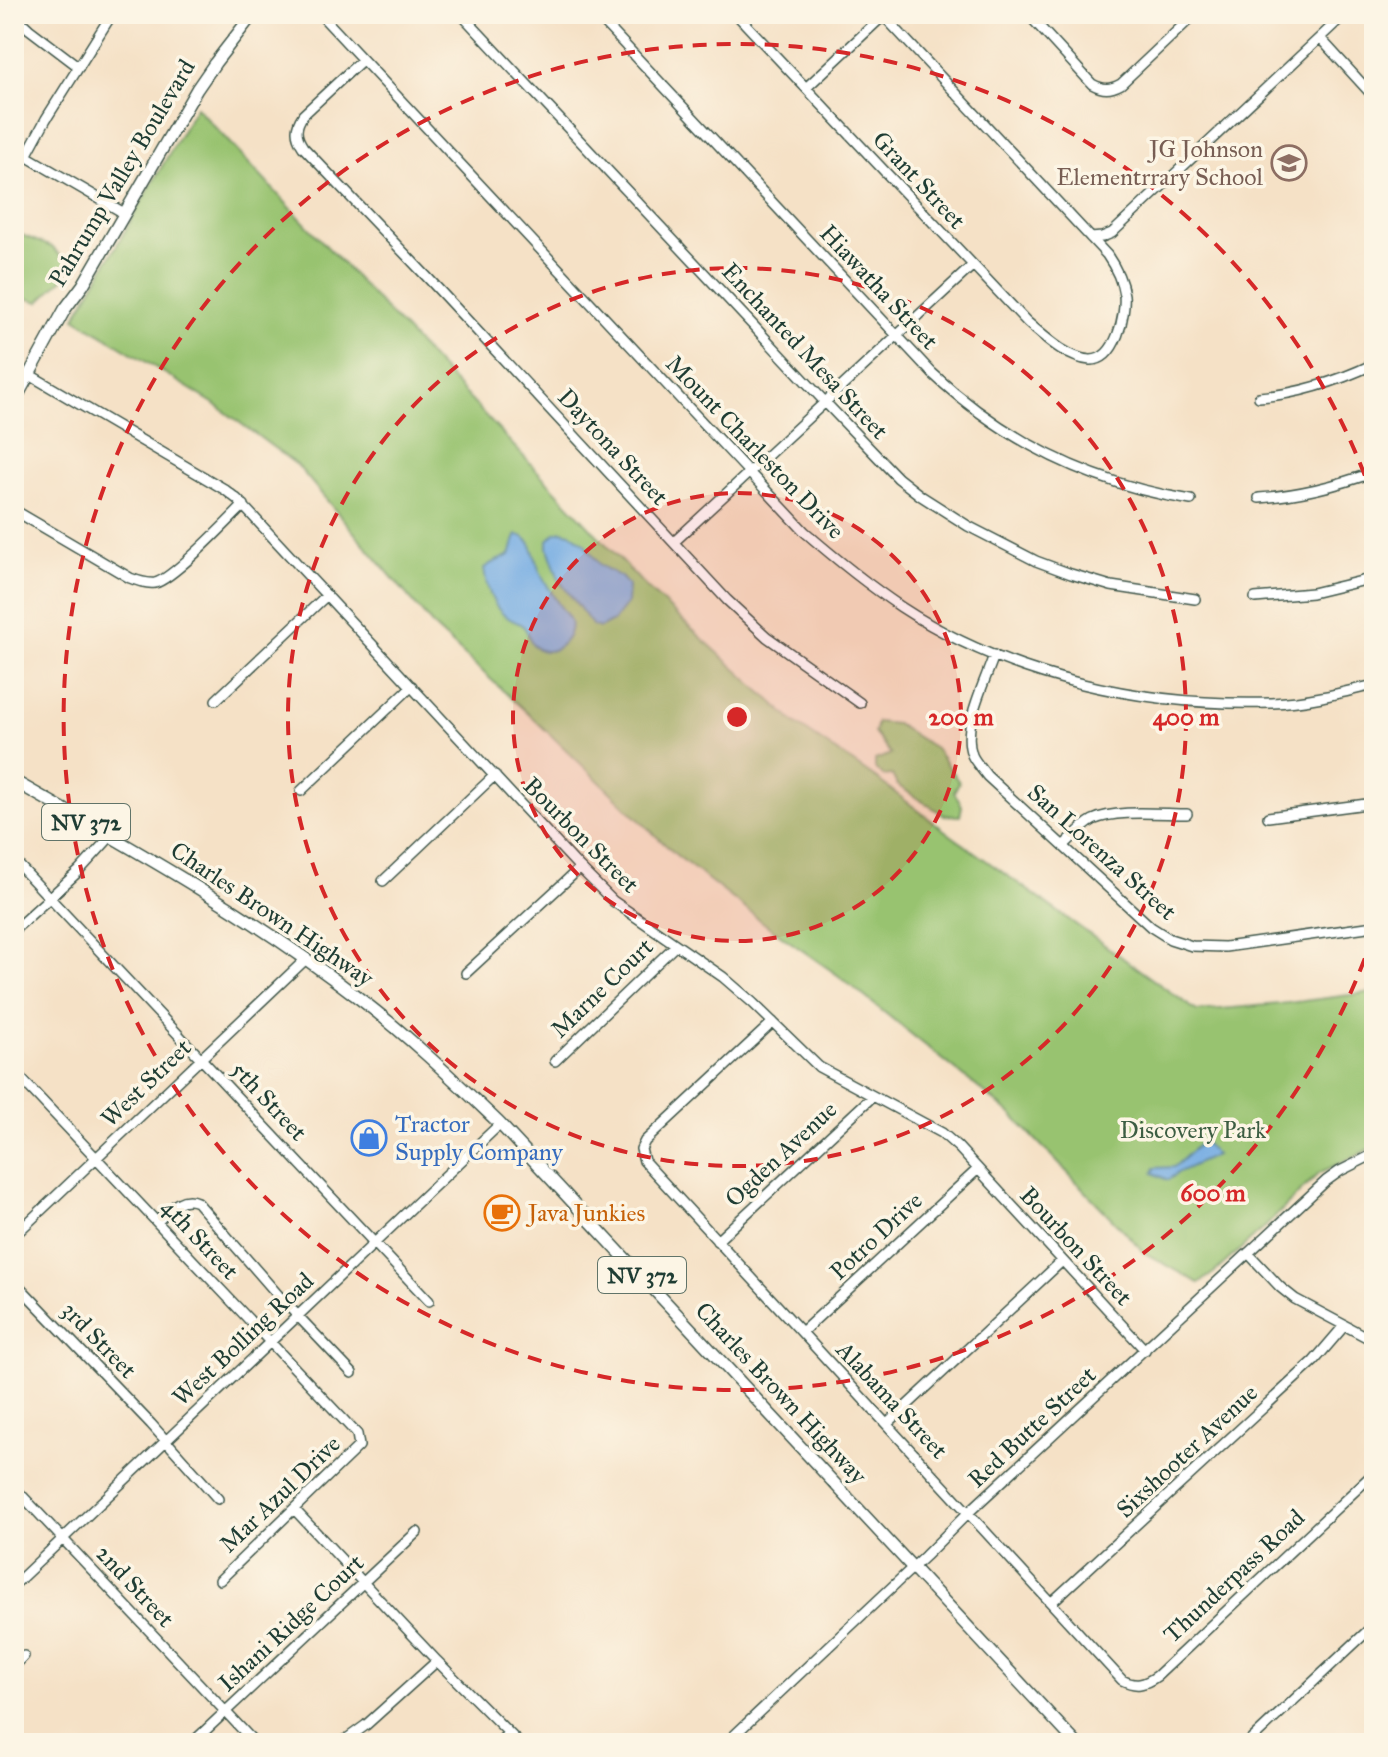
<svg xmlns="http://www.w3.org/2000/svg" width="1388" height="1757" font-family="'IM FELL Great Primer',serif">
<rect width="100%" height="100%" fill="#fcf5e5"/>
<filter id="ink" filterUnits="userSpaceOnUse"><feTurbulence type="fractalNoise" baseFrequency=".0125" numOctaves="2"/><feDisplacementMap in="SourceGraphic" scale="16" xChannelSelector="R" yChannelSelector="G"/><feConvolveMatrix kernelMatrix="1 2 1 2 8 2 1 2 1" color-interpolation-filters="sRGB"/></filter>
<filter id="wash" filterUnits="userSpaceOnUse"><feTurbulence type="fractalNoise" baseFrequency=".006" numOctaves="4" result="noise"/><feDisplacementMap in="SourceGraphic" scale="32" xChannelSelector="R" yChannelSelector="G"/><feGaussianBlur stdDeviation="1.8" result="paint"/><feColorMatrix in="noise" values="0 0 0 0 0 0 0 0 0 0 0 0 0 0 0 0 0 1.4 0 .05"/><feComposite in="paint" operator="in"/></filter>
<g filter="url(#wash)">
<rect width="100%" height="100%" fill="#f5e1c6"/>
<path fill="#98c370" stroke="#5c8052" stroke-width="2" d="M196,107l451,481 148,135 82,56 75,57 245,175 83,-7 94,-12v155l-55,26 -54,54 -50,45 -16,11 -54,-30 -133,-138 -173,-139 -70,-49 -94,-73 -141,-135 -99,-91 -138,-163 -81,-60 -141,-87z
M14,232l38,15 17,17 -4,13 -26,25 -25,-7z
M877,722l19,2 39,24 24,34 -5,10 8,14 -2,10 -16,-1 -47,-30 -5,-10 -8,1 -9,-7v-9l16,-6 -17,-21z"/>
<path fill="#74ace3" stroke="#4a748c" stroke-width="2" d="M562,531l9,2 13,10 16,22 21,12 7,8 -1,18 -14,18 -13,7 -7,-2 -34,-46 -11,-32v-8l7,-7z
M517,535c18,2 17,26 24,39 6,11 12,22 19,32 3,5 9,10 10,15 5,18 -19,39 -35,26 -6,-5 -6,-16 -12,-21 -4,-4 -11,-5 -16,-9 -15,-9 -21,-32 -23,-49l8,-5 18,-8c3,-7 3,-14 7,-20z
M1203,1141l13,14 -37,17 -11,8 -15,-7 2,-5 19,-1z"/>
</g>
<g filter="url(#ink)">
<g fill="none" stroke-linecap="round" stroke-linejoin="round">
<defs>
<path id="minor" d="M320,14l485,518c31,27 62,52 96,75 108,71 243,100 371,96 34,-1 69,-10 102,-18
M461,14l363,387 74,77 23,18 47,30 68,35 35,13 40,12 84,13
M596,14l336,359c74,69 159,111 259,127
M736,14l291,308c17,14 39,36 63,38 26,1 36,-46 34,-65 -2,-15 -8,-27 -17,-40l-225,-241
M1028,14l64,70c11,6 18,6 29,0l74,-70
M14,15l15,14 50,38
M1320,38l54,59
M362,60l-59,55c-8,12 -8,20 0,32l125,131 299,322 40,37 93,66
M806,88l79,-74
M14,149l110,64
M26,156l20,-37 66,-105
M1091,238l11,-1 10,-4 233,-219
M30,375l194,114 13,10 343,369 33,33 110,76 30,26 66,64 123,66 16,14 187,203
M1259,397c41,-3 77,-15 115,-33
M1259,498c40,-3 77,-12 115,-26
M14,510l116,68c8,3 16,6 25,5 18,-4 73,-62 89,-78
M674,542l298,-276
M1255,598l57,-5 62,-15
M994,655c-9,28 -33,71 -22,100 3,7 10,14 15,21l164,151 19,12 22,7 33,1 149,-21
M216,700l111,-105
M301,791l111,-105
M1268,817l106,-14
M1064,845c9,-8 18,-19 29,-25 22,-11 68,-6 94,-6
M14,860l415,441
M383,881l112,-106
M14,930l65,-59 32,-35
M466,973l114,-105
M773,1022l-128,119 -4,8 3,12 478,519c14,7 22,5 35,-4l217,-203
M555,1061l121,-116
M14,1071l343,363 2,12 -139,134
M157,1222c11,-10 23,-28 40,-20l81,93 74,78
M14,1236l292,-277
M717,1241l156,-145
M1248,1253l32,34 15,12 79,42
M14,1281l137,143 67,75
M802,1332l176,-163
M887,1424l175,-163
M14,1487l241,256
M294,1509l143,152 82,82
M14,1585l486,-461
M1052,1602l262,-241 30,-35
M14,1666l10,-10
M192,1743l225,-211
M341,1743l25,-18 71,-64
M498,1743l11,-10
M726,1743l199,-187 44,-44 357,-331 14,-10 34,-17
M1248,1743l126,-118"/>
<path id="major" d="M14,402l51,-93 18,-24 114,-196 18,-26 38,-49
M14,781c120,68 241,136 350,221 48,37 92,80 136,122l576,619"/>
</defs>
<use href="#minor" stroke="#3f564a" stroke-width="12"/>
<use href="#major" stroke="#3f564a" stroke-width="14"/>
<use href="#minor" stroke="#fff" stroke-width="9"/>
<use href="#major" stroke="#fff" stroke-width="11"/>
</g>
</g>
<circle cx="737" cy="717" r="224" fill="#d62828" fill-opacity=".12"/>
<g fill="none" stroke="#d62828" stroke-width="4" stroke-dasharray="14 10">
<circle cx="737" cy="717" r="224"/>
<circle cx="737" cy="717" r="449"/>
<path d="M1373 936A673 673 0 1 1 1373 498"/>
</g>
<defs>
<symbol id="school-ring" viewBox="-11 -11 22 22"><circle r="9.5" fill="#fcf5e5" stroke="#8d6e63" stroke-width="1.5"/><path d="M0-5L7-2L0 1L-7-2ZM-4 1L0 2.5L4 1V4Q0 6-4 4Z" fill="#8d6e63"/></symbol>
<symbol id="shop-ring" viewBox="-11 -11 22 22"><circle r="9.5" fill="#fcf5e5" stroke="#3f7fe0" stroke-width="1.5"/><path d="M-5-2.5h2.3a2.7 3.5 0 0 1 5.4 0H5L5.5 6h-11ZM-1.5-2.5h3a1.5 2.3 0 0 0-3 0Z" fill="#3f7fe0"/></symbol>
<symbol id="cafe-ring" viewBox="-11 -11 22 22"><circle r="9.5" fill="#fcf5e5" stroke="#e8710a" stroke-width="1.5"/><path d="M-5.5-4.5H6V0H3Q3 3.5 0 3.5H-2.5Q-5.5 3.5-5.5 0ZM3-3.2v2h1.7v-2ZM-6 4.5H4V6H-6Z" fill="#e8710a"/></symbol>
</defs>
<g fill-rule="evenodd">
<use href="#school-ring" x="1269" y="143" width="40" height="40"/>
<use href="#shop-ring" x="349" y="1118" width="40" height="40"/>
<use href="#cafe-ring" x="482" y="1193" width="40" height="40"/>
</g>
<g text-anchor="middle" stroke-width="7" stroke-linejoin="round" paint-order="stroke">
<g fill="#fcf5e5" stroke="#617469" stroke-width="2">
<rect x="42" y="804" width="88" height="36" rx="6"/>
<rect x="598" y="1257" width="88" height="36" rx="6"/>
</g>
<g font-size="22" font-weight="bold" fill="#1f3d34">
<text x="86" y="830">NV 372</text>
<text x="642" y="1283">NV 372</text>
</g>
<g font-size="24" fill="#785e54" stroke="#fcf5e5" text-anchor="end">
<text x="1263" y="157">JG Johnson<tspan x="1263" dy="28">Elementrrary School</tspan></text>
</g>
<g font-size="24" fill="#1f3d34" stroke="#fcf5e5">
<text transform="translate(122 173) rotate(-59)" y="8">Pahrump Valley Boulevard</text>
<text transform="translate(919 180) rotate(47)" y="8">Grant Street</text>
<text transform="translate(879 287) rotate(47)" y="8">Hiawatha Street</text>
<text transform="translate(805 351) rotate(47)" y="8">Enchanted Mesa Street</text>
<text transform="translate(613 447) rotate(47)" y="8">Daytona Street</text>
<text transform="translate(755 447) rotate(46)" y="8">Mount Charleston Drive</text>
<text transform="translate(581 835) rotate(45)" y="8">Bourbon Street</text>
<text transform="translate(1102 852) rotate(42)" y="8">San Lorenza Street</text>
<text transform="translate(272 914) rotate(34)" y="8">Charles Brown Highway</text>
<text transform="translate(602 988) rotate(-44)" y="8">Marne Court</text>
<text transform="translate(146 1083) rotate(-44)" y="8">West Street</text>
<text transform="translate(269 1101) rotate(47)" y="8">5th Street</text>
<text transform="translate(781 1154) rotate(-43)" y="8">Ogden Avenue</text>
<text transform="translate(876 1236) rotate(-43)" y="8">Potro Drive</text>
<text transform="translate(200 1239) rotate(47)" y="8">4th Street</text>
<text transform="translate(1076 1246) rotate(47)" y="8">Bourbon Street</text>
<text transform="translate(243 1339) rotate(-43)" y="8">West Bolling Road</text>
<text transform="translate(99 1340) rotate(46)" y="8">3rd Street</text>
<text transform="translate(781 1393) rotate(47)" y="8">Charles Brown Highway</text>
<text transform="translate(892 1400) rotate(47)" y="8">Alabama Street</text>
<text transform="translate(1032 1427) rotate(-43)" y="8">Red Butte Street</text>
<text transform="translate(1187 1451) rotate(-43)" y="8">Sixshooter Avenue</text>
<text transform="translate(280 1494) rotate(-44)" y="8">Mar Azul Drive</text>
<text transform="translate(1234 1576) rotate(-43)" y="8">Thunderpass Road</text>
<text transform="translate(135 1586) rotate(47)" y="8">2nd Street</text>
<text transform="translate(291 1623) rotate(-43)" y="8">Ishani Ridge Court</text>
</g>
<g font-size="24" fill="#366cbe" stroke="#fcf5e5" text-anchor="start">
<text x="395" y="1132">Tractor<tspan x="395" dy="28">Supply Company</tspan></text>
</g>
<g font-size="24" fill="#3d5e43" stroke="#fcf5e5">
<text x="1193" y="1138">Discovery Park</text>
</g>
<g font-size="24" fill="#c56008" stroke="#fcf5e5" text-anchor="start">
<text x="528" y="1221">Java Junkies</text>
</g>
</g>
<circle cx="737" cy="717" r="12" fill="#d62828" stroke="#fcf5e5" stroke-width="4"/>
<g font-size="24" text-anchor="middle" font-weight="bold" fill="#d62828" stroke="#fcf5e5" stroke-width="7" stroke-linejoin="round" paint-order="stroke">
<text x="961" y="725">200 m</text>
<text x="1186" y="725">400 m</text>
<text x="1213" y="1201">600 m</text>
</g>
<rect width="1388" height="1757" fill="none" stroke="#fcf5e5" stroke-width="48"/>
</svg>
